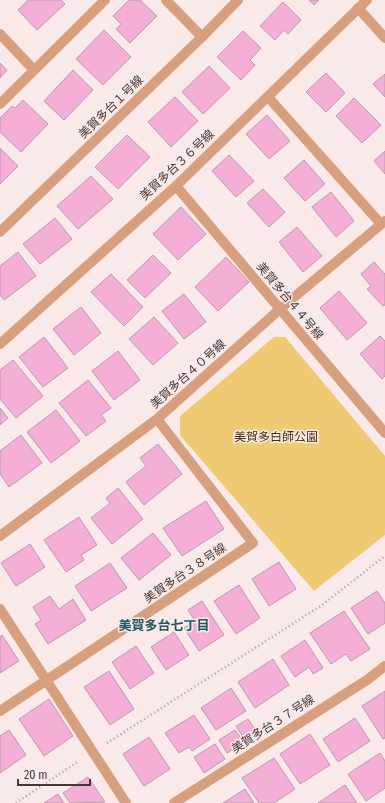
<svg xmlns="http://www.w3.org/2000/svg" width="385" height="803" font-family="'Fira Sans Condensed','Noto Sans JP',sans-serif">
<rect width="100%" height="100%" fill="#fae9e9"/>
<path fill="#f0c973" d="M274,337h11l100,119v79l-71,56 -134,-156v-19z"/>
<path fill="#f5afd7" stroke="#ba9bac" d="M28,0h33l4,4 -28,26 -19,-20z
M129,0h11l17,16 -27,27 -14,-14 5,-5 -8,-8z
M309,0h10l-5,5z
M283,2l18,18 -13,14 -4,-4 -9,10 -15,-14z
M104,30l27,27 -28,28 -27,-26z
M243,31l18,17 -11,12 5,5 -14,15 -24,-23z
M0,63l7,7 -7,8z
M209,66l21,22 -27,26 -21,-22z
M73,70l20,20 -29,30 -20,-19z
M326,73l19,20 -19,19 -20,-20z
M385,74v23l-12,-13z
M175,97l23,24 -27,26 -23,-25z
M354,98l27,27 -19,18 -26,-27z
M23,100l25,24 -27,28 -21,-20v-14l12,-12 3,2z
M267,115l23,26 -21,18 -23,-25z
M127,135l23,22 -32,32 -23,-22z
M0,148l18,18 -18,18z
M385,151v23l-11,-13z
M229,155l25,26 -18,16 -24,-26z
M304,160l21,24 -20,17 -21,-23z
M91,176l22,23 -35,30 -21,-23z
M263,189l22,23 -16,15 -22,-24z
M331,192l23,29 -18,16 -24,-30z
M181,207l25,27 -28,26 -25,-26z
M55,218l17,21 -32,25 -17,-20z
M297,227l25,29 -19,16 -24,-30z
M18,252l18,24 -32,24 -4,-5v-29z
M153,255l18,18 -26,25 -18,-18z
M226,257l23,25 -31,29 -23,-24z
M374,262l11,12v31l-2,1 -16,-17 4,-3 -10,-12z
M111,274l32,33 -19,19 -33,-34z
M339,291l28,32 -20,17 -27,-32z
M184,294l22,28 -22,17 -22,-28z
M81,307l20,26 -27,22 -21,-26z
M154,317l24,26 -25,22 -24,-26z
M380,336l5,5v35l-3,3 -22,-25z
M44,337l24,31 -25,19 -24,-30z
M118,351l22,29 -26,20 -22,-29z
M13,360l30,36 -27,22 -16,-19v-29z
M88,380l23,28 -10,7 5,6 -20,15 -27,-33z
M0,408l8,10 -8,7z
M56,410l24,31 -29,22 -24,-31z
M21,435l21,28 -33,24 -9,-13v-23z
M158,444l24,30 -38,31 -18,-23 20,-16 -6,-8z
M118,488l25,31 -31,25 -21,-26 19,-15 -4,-5z
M206,501l18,28 -42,27 -19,-28z
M79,517l18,28 -16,10 3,5 -18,12 -22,-32z
M153,533l18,22 -32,25 -18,-22z
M30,544l15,23 -29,19 -15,-23z
M279,562l17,27 -27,17 -17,-27z
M110,563l17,25 -36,23 -16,-25z
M239,585l21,33 -24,16 -22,-33z
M377,591l8,12v20l-17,11 -17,-26z
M50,596l9,13 14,-10 13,21 -38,24 -13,-20 6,-4 -8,-13z
M202,601l22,34 -25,16 -15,-23 11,-7 -7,-11z
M344,611l26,38 -19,12 -5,-7 -15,10 -21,-31z
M174,632l15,23 -23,15 -15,-23z
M2,635l17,26 -19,12v-36z
M305,640l18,28 -10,6 -4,-7 -14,10 -14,-21z
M136,646l18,27 -24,16 -18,-27z
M273,659l16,26 -34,23 -17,-26z
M109,671l25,38 -24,16 -26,-38z
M231,688l15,23 -30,19 -15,-22z
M385,691v47l-2,1 -21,-33z
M49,699l24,37 -29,20 -25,-37z
M194,715l16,24 -18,12 -3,-4 -10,6 -14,-20z
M355,718l15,23 -32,21 -15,-23z
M248,719l9,13 -12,8 -9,-14z
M9,730l17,25 -26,18v-37z
M235,730l9,12 -17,11 -8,-13z
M310,734l20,31 -30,19 -20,-30z
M149,737l21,32 -26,17 -21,-32z
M215,744l10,15 -21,14 -10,-16z
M380,753l5,8v27l-19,13 -18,-27z
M274,758l21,31 -21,14h-15l-17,-25z
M88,777l17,25 -35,1 -7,-10z
M345,785l12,18h-39z
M245,789l9,14h-31z
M58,794l6,9h-20z"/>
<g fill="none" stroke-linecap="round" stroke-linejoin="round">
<path stroke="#ac9b9b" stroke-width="2.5" stroke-dasharray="1 3" stroke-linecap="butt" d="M107,743l215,-138 63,-49
M16,803l63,-42"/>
<path stroke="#d79f7d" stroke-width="10" d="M166,0l36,37
M358,8l27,30
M0,34l34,36
M268,97l113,127
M0,104l105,-104
M176,186l209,247
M0,344l176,-158 191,-186
M0,536l157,-117 123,-110 105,-88
M0,609l126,194
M0,711l253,-168 -96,-124
M174,803l193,-123 18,-14"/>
<path stroke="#d79f7d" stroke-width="10" d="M0,232l202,-195 36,-37"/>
</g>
<g text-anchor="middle" stroke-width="3" stroke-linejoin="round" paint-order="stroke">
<g font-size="12" fill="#463636" stroke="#fae9e9">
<text transform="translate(111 107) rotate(-44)" y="4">美賀多台１号線</text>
<text transform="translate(177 165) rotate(-43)" y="4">美賀多台３６号線</text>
<text transform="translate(290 301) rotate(50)" y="4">美賀多台４４号線</text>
<text transform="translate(188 374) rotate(-42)" y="4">美賀多台４０号線</text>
<text transform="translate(185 573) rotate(-34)" y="4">美賀多台３８号線</text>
<text transform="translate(273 724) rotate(-33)" y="4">美賀多台３７号線</text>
</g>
<g font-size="12" fill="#433208" stroke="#fae9e9">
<text x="276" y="441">美賀多白師公園</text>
</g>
<g font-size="13" font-weight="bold" fill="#1e5860" stroke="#fae9e9">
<text x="164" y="630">美賀多台七丁目</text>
</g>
</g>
<path d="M18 779v6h72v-6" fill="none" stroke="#463636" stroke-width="2"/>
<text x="24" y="779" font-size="12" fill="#463636" stroke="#fae9e9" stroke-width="3" paint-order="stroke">20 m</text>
</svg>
